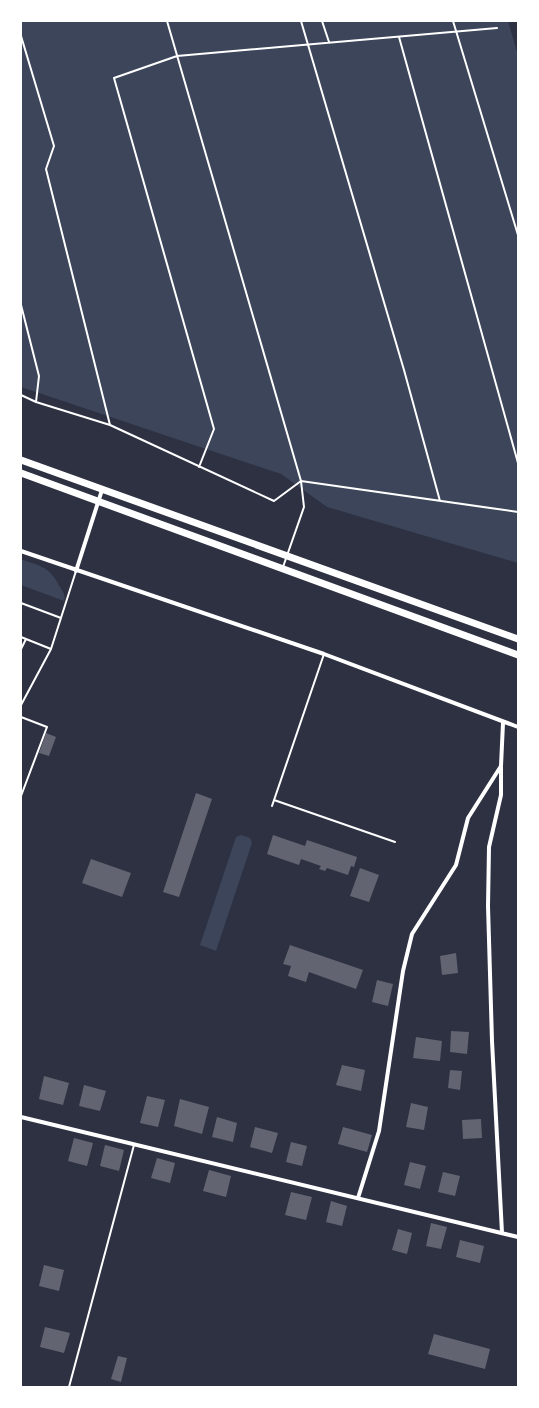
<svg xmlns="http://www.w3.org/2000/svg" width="539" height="1408" font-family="'Work Sans',sans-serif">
<rect width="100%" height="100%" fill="#2d3142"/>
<path fill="#3c4559" d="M21,21h487l10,34v508l-191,-56 -46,-33 -260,-87z
M21,559c21,8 28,7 39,28 3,5 6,8 4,14l-43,-16z
M241,835l9,3 2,5 -36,108 -16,-6 36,-108z"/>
<path fill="#626471" d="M46,733l10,4 -7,19 -10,-3z
M196,793l16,6 -33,98 -16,-5z
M273,835l32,11 2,-6 50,17 -3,10 -3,-1 -3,9 -21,-7 -2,3 -6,-2 2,-3 -20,-7 -2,6 -32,-11z
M91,859l40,14 -9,24 -40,-14z
M360,868l19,7 -10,27 -19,-6z
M290,945l73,25 -7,19 -47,-17 -3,10 -18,-6 3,-10 -8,-2z
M456,953l2,20 -16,2 -2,-19z
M377,980l16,4 -5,22 -16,-4z
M451,1031l18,1 -2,22 -17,-2z
M416,1037l26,4 -2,20 -27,-3z
M342,1065l23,5 -4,21 -25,-6z
M450,1070l12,1 -2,19 -12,-2z
M44,1076l25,7 -6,22 -24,-6z
M84,1085l22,6 -6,20 -21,-5z
M147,1096l18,4 -7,27 -18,-4z
M180,1099l29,8 -7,27 -28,-8z
M411,1103l17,4 -4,23 -18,-3z
M217,1117l20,6 -4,19 -21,-5z
M481,1119l1,19 -19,1 -1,-19z
M255,1127l23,6 -6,20 -22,-6z
M343,1127l29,8 -5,17 -29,-8z
M74,1138l19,5 -6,23 -19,-5z
M291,1142l16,4 -5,20 -16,-4z
M105,1145l19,5 -5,21 -19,-5z
M157,1158l18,5 -5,20 -19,-5z
M410,1162l16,4 -6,23 -16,-4z
M209,1170l22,6 -5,21 -23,-6z
M443,1172l17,4 -5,20 -17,-4z
M291,1192l21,5 -6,23 -21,-5z
M331,1201l16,5 -5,20 -16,-4z
M431,1223l16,4 -6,22 -15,-3z
M398,1229l14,4 -5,21 -15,-4z
M460,1240l24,6 -4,17 -24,-6z
M44,1265l20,5 -5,21 -20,-5z
M45,1327l25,6 -6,20 -24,-6z
M434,1334l56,15 -5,20 -57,-15z
M118,1356l9,2 -6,24 -10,-3z"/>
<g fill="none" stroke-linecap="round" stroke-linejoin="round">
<path stroke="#fff" stroke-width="2" d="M167,21l134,460 3,26 -21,60
M301,21l103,349 36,131
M322,21l7,21
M453,21l65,214
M21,36l33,110 -8,23 64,256
M399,37l119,426
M21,305l18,71 -3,26
M21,395l15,7 74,23 164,76 27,-20 217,31
M199,467l15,-38 -100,-351 63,-22 320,-28
M21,603l40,15
M21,637l30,12 25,-78
M21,649l5,-10
M21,705l30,-56
M21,717l26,10 -26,69
M274,800l121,42
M272,806l52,-152
M69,1387l65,-242"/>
<path stroke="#fff" stroke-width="4" d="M21,551l303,103 194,73
M76,571l26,-81
M501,767v28l-12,52 -1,59 4,135 10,192
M21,1117l497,120
M358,1198l21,-67 24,-160 9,-37 44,-69 12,-47 33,-52 2,-43"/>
<path stroke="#fff" stroke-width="7" d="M21,460l497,179
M21,473l497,182"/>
</g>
<rect width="539" height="1408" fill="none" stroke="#ffffff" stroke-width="44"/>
</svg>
